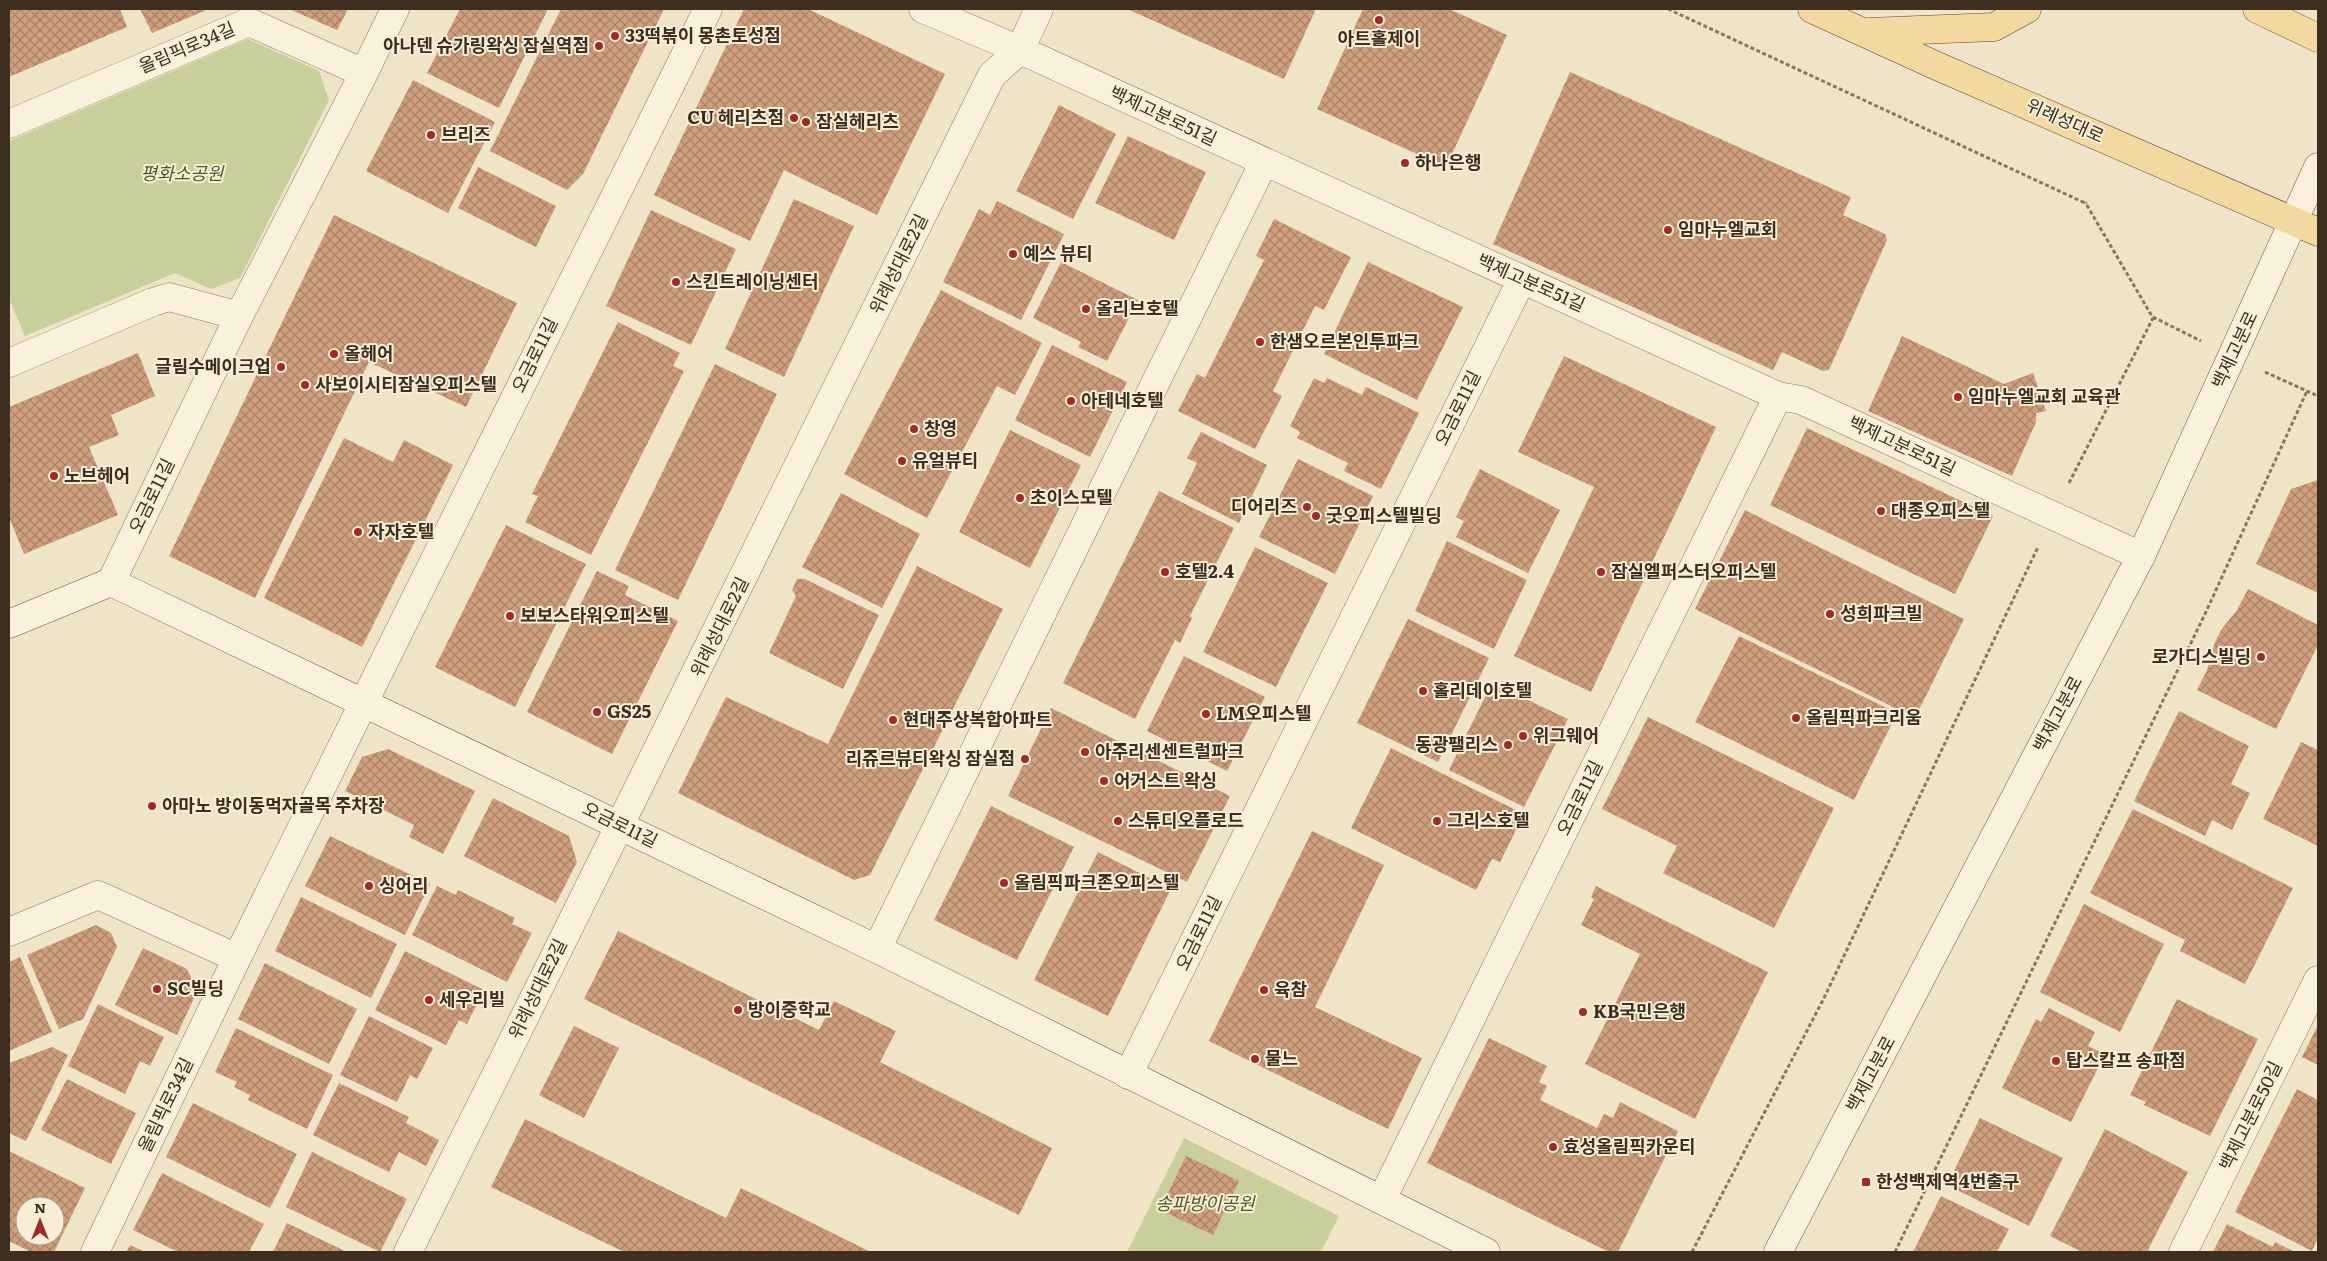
<svg xmlns="http://www.w3.org/2000/svg" width="2327" height="1261" font-family="Literata,'Noto Sans KR',serif">
<defs>
<pattern id="building-cross-hatch" width="8" height="8" patternUnits="userSpaceOnUse" patternTransform="scale(1.25)"><rect width="8" height="8" fill="#cf9f7d"/><path d="M0 0l8 8M0 8l8-8" fill="none" stroke="#a98266"/></pattern>
</defs>
<rect width="100%" height="100%" fill="#f0e4c8"/>
<path fill="#c9cf9b" d="M248,39l71,32 10,29 -89,178 -29,11 -36,-16 -150,63 -16,-37v-158z
M1184,1138l155,78 -18,36h-194z"/>
<path fill="url(#building-cross-hatch)" fill-rule="evenodd" d="M9,9h111l7,18 -118,50z
M140,9h69l-57,24z
M289,9h59l-11,21z
M460,9h88l-49,99 -72,-35z
M561,9h103l-81,165 -16,16 -77,-39z
M744,9h64l137,65 -68,141 -93,-45 -34,71 -96,-46z
M1127,9h189l-32,70z
M1363,9h86l58,26 -61,132 -129,-58z
M1570,72l281,125 -8,18 42,19 2,6 -58,130 -6,1 -41,-19 -9,18 -280,-126z
M413,80l82,42 -47,91 -82,-42z
M1059,105l57,29 -43,85 -57,-28z
M1128,136l78,36 -32,68 -79,-37z
M478,167l78,39 -20,41 -78,-39z
M794,199l60,27 -70,151 -59,-28z
M997,201l67,33 -43,86 -78,-38 36,-73 11,6z
M651,210l85,39 -45,96 -85,-39z
M334,215l183,88 -51,104 -97,-45 -114,236 -86,-42z
M1274,219l77,38 -27,53 -9,-4 -42,85 9,5 -27,53 -77,-38 19,-37 8,4 59,-118 -8,-4z
M1061,262l77,38 -31,61 -29,-14 3,-5 -48,-24z
M1368,262l95,45 -46,93 -93,-46z
M941,290l101,53 -27,52 -18,-9 -70,132 -83,-44z
M618,322l62,31 -7,13 11,5 -93,184 -66,-33 13,-26 -6,-2z
M1902,336l102,48 29,-11 13,38 -10,2v9l-24,54 -144,-65z
M1052,345l75,37 -37,75 -75,-37z
M138,353l17,43 -44,19 8,20 -30,12 29,68 -94,39 -15,-37v-110z
M1564,356l152,71 -125,265 -77,-36 80,-169 -76,-35z
M715,364l62,30 -99,206 -63,-30z
M1314,378l10,5 3,-5 35,17 4,-8 53,26 -38,76 -37,-18 4,-8 -51,-25 3,-6 -10,-6z
M1807,428l186,88 -38,78 -185,-89z
M1010,430l71,35 -51,103 -71,-36z
M1201,432l66,33 -28,58 -57,-29 15,-31 -10,-5z
M344,438l49,24 11,-22 49,25 -91,182 -98,-49z
M1298,459l75,37 -38,78 -76,-37z
M1480,469l80,41 -32,63 -72,-36 8,-16 -8,-4z
M2318,480v113l-62,-29 35,-75z
M1159,491l75,37 -44,88 2,2 -12,25 -5,-3 -40,79 -72,-36z
M841,493l79,41 -38,74 -80,-41z
M1745,510l219,109 -49,99 -220,-109z
M506,525l80,39 -71,143 -80,-40z
M1447,541l80,39 -33,69 -79,-38z
M1255,547l73,36 -52,104 -73,-35z
M917,566l86,43 -133,266 -16,5 -176,-87 48,-96 102,47z
M597,571l32,15 -4,9 53,26 -66,133 -85,-42z
M797,579h8l74,36 -36,74 -74,-36 27,-57 -4,-6z
M2248,589l70,36v20l-42,84 -79,-39 10,-20 8,-28 6,-12 16,-20z
M1408,619l81,39 -51,104 -81,-39z
M1739,636l158,77 -43,87 -159,-78z
M1184,656l81,41 -38,74 -80,-40z
M1492,683l76,36 -44,88 -75,-37z
M1051,708l179,88 -43,86 -179,-86z
M2179,711l70,35 -18,38 19,9 -18,37 -20,-10 -7,16 -71,-35z
M1648,717l186,91 -60,120 -111,-55 14,-27 -75,-37z
M2301,742l17,8v96l-55,-27z
M1391,748l133,66 -24,48 -8,-3 -16,31 -125,-62z
M388,749l87,42 -32,63 -34,-17 5,-12 -69,-34 17,-34z
M493,798l76,38 8,26 -21,41 -92,-47z
M991,806l83,41 -57,113 -83,-40z
M2133,809l160,79 -48,96 -65,-33 5,-11 -95,-47z
M1312,831l72,34 -69,142 107,51 -34,71 -179,-88z
M330,836l100,48 -25,51 -100,-49z
M1098,852l73,37 -63,127 -74,-36z
M437,886l19,9 2,-5 57,28 -3,6 20,9 -25,49 -95,-47z
M1596,886l172,86 -73,147 -110,-55 55,-110 -59,-29 13,-26 -3,-2z
M301,897l96,47 -26,54 -96,-47z
M2084,904l80,40 -44,88 -80,-40z
M96,925l15,8 6,14 -34,72 -24,10 -32,-74z
M618,931l201,99 15,-29 62,30 -16,31 172,86 -33,67 -435,-216z
M143,948l44,21 7,15 -4,10 5,2 -18,39 -62,-30z
M405,951l79,39 -17,34 -8,-4 -13,25 -71,-35z
M20,957l32,75 -43,19v-89z
M265,963l92,46 -28,55 -91,-45z
M2177,999l81,40 -48,97 -66,-31 2,-3 -16,-7z
M98,1004l66,33 -14,29 -10,-5 -15,33 -57,-28z
M2049,1008l46,24 -7,14 17,8 -34,68 -69,-34 34,-69 5,3z
M369,1016l64,32 -16,31 -7,-4 -13,27 -57,-27z
M2318,1025v40l-16,-8z
M574,1026l45,22 -35,70 -45,-23z
M236,1028l97,47 -26,54 -59,-29 2,-5 -16,-8 3,-5 -22,-10z
M1489,1038l58,28 -8,16 8,4 -7,14 57,28 7,-14 9,4 7,-16 58,29 -60,121h-9l-182,-89z
M52,1047l16,8 -42,86 -17,-8v-70z
M67,1079l69,34 -25,51 -70,-34z
M339,1083l70,34 -3,6 33,17 -13,26 -27,-14 -10,20 -76,-37z
M2297,1089l21,11v138l-6,13 -77,-39z
M193,1103l104,51 -27,54 -104,-51z
M1980,1118l83,40 -34,68 -82,-41z
M525,1119l201,99 15,-30 130,64h-247l-133,-65z
M2105,1129l83,43 -40,78 5,2h-71l-32,-16z
M9,1151l76,37 -31,64h-23l-22,-11zM25,1206h30v30h-30z
M312,1152l95,47 -27,53 -94,-45z
M1186,1156l53,25 -26,54 -53,-25z
M162,1173l102,51 -15,28h-71l-45,-22z
M1941,1196l68,33 -12,23h-84z
M287,1223l60,29h-74z
M2227,1224l46,23 2,-5 20,10h-82z
M130,1245l15,7h-19z"/>
<g fill="none" stroke-linecap="round" stroke-linejoin="round">
<defs>
<path id="street" d="M923,9l97,41 758,346 23,4 340,156
M9,124l240,-102 115,51
M9,363l144,-61 16,-5 70,19
M111,582l128,-266 125,-243 31,-64
M9,932l89,-37 139,63 471,-949
M877,949l387,-787
M1128,1075l394,-796
M1382,1199l396,-803
M95,1252l142,-294
M408,1252l584,-1177 28,-25 19,-41
M2183,1252l135,-272"/>
<path id="secondary" d="M9,624l102,-42 766,367 609,303
M1778,1252l363,-696 177,-389"/>
<path id="primary" d="M1812,9l125,57 381,166
M2257,9l61,29
M1869,32l125,-5 33,-18"/>
</defs>
<use href="#street" stroke="#8d765c" stroke-width="29"/>
<use href="#secondary" stroke="#6f573f" stroke-width="29"/>
<use href="#primary" stroke="#5b4430" stroke-width="29"/>
<path stroke="#8d765c" stroke-width="3" stroke-dasharray="4 2.5" stroke-linecap="butt" d="M1668,9l419,195
M2153,317l48,24
M2265,372l53,24
M2069,483l84,-165 -68,-116
M1692,1252l132,-254 214,-451
M1895,1252l310,-638 102,-223"/>
<use href="#street" stroke="#faf1dc" stroke-width="28"/>
<use href="#secondary" stroke="#faf1dc" stroke-width="28"/>
<use href="#primary" stroke="#f3d9a0" stroke-width="28"/>
</g>
<g fill="#9e2a2b" stroke="#f7eed8" stroke-width="2">
<circle cx="1379" cy="20" r="5"/>
<circle cx="615" cy="36" r="5"/>
<circle cx="599" cy="46" r="5"/>
<circle cx="794" cy="118" r="5"/>
<circle cx="806" cy="122" r="5"/>
<circle cx="431" cy="135" r="5"/>
<circle cx="1405" cy="163" r="5"/>
<circle cx="1668" cy="230" r="5"/>
<circle cx="1013" cy="254" r="5"/>
<circle cx="676" cy="282" r="5"/>
<circle cx="1086" cy="309" r="5"/>
<circle cx="1260" cy="342" r="5"/>
<circle cx="334" cy="354" r="5"/>
<circle cx="281" cy="367" r="5"/>
<circle cx="305" cy="385" r="5"/>
<circle cx="1958" cy="397" r="5"/>
<circle cx="1071" cy="401" r="5"/>
<circle cx="914" cy="429" r="5"/>
<circle cx="902" cy="461" r="5"/>
<circle cx="54" cy="476" r="5"/>
<circle cx="1020" cy="498" r="5"/>
<circle cx="1307" cy="507" r="5"/>
<circle cx="1881" cy="511" r="5"/>
<circle cx="1316" cy="516" r="5"/>
<circle cx="358" cy="532" r="5"/>
<circle cx="1165" cy="572" r="5"/>
<circle cx="1601" cy="572" r="5"/>
<circle cx="1830" cy="614" r="5"/>
<circle cx="510" cy="616" r="5"/>
<circle cx="2261" cy="657" r="5"/>
<circle cx="1423" cy="691" r="5"/>
<circle cx="597" cy="712" r="5"/>
<circle cx="1206" cy="714" r="5"/>
<circle cx="1796" cy="718" r="5"/>
<circle cx="893" cy="720" r="5"/>
<circle cx="1523" cy="736" r="5"/>
<circle cx="1508" cy="745" r="5"/>
<circle cx="1085" cy="752" r="5"/>
<circle cx="1025" cy="759" r="5"/>
<circle cx="1104" cy="781" r="5"/>
<circle cx="152" cy="806" r="5"/>
<circle cx="1118" cy="821" r="5"/>
<circle cx="1437" cy="821" r="5"/>
<circle cx="1004" cy="883" r="5"/>
<circle cx="369" cy="886" r="5"/>
<circle cx="157" cy="989" r="5"/>
<circle cx="1264" cy="990" r="5"/>
<circle cx="429" cy="1000" r="5"/>
<circle cx="738" cy="1010" r="5"/>
<circle cx="1583" cy="1012" r="5"/>
<circle cx="1255" cy="1059" r="5"/>
<circle cx="2056" cy="1061" r="5"/>
<circle cx="1553" cy="1147" r="5"/>
<rect x="1861" y="1177" width="10" height="10" rx="2.5"/>
</g>
<g text-anchor="middle" stroke-width="4" stroke-linejoin="round" paint-order="stroke">
<g font-size="18" font-weight="bold" fill="#3d2e20" stroke="#f7eed8" text-anchor="start">
<text x="625" y="42">33떡볶이 몽촌토성점</text>
<text x="1379" y="45" text-anchor="middle">아트홀제이</text>
<text x="589" y="52" text-anchor="end">아나덴 슈가링왁싱 잠실역점</text>
<text x="784" y="124" text-anchor="end">CU 헤리츠점</text>
<text x="816" y="128">잠실헤리츠</text>
<text x="441" y="141">브리즈</text>
<text x="1415" y="169">하나은행</text>
<text x="1678" y="236">임마누엘교회</text>
<text x="1023" y="260">예스 뷰티</text>
<text x="686" y="288">스킨트레이닝센터</text>
<text x="1096" y="315">올리브호텔</text>
<text x="1270" y="348">한샘오르본인투파크</text>
<text x="344" y="360">올헤어</text>
<text x="271" y="373" text-anchor="end">글림수메이크업</text>
<text x="315" y="391">사보이시티잠실오피스텔</text>
<text x="1968" y="403">임마누엘교회 교육관</text>
<text x="1081" y="407">아테네호텔</text>
<text x="924" y="435">창영</text>
<text x="912" y="467">유얼뷰티</text>
<text x="64" y="482">노브헤어</text>
<text x="1030" y="504">초이스모텔</text>
<text x="1297" y="513" text-anchor="end">디어리즈</text>
<text x="1891" y="517">대종오피스텔</text>
<text x="1326" y="522">굿오피스텔빌딩</text>
<text x="368" y="538">자자호텔</text>
<text x="1175" y="578">호텔2.4</text>
<text x="1611" y="578">잠실엘퍼스터오피스텔</text>
<text x="1840" y="620">성희파크빌</text>
<text x="520" y="622">보보스타워오피스텔</text>
<text x="2251" y="663" text-anchor="end">로가디스빌딩</text>
<text x="1433" y="697">홀리데이호텔</text>
<text x="607" y="718">GS25</text>
<text x="1216" y="720">LM오피스텔</text>
<text x="1806" y="724">올림픽파크리움</text>
<text x="903" y="726">현대주상복합아파트</text>
<text x="1533" y="742">위그웨어</text>
<text x="1498" y="751" text-anchor="end">동광팰리스</text>
<text x="1095" y="758">아주리센센트럴파크</text>
<text x="1015" y="765" text-anchor="end">리쥬르뷰티왁싱 잠실점</text>
<text x="1114" y="787">어거스트 왁싱</text>
<text x="162" y="812">아마노 방이동먹자골목 주차장</text>
<text x="1128" y="827">스튜디오플로드</text>
<text x="1447" y="827">그리스호텔</text>
<text x="1014" y="889">올림픽파크존오피스텔</text>
<text x="379" y="892">싱어리</text>
<text x="167" y="995">SC빌딩</text>
<text x="1274" y="996">육참</text>
<text x="439" y="1006">세우리빌</text>
<text x="748" y="1016">방이중학교</text>
<text x="1593" y="1018">KB국민은행</text>
<text x="1265" y="1065">물느</text>
<text x="2066" y="1067">탑스칼프 송파점</text>
<text x="1563" y="1153">효성올림픽카운티</text>
<text x="1876" y="1188">한성백제역4번출구</text>
</g>
<g font-size="18" fill="#3d2e20" stroke="#f7eed8">
<text transform="translate(187 48) rotate(-23)" y="6">올림픽로34길</text>
<text transform="translate(1163 116) rotate(25)" y="6">백제고분로51길</text>
<text transform="translate(2065 121) rotate(24)" y="6">위례성대로</text>
<text transform="translate(899 264) rotate(-64)" y="6">위례성대로2길</text>
<text transform="translate(1531 283) rotate(24)" y="6">백제고분로51길</text>
<text transform="translate(2235 350) rotate(-65)" y="6">백제고분로</text>
<text transform="translate(535 355) rotate(-64)" y="6">오금로11길</text>
<text transform="translate(1458 408) rotate(-64)" y="6">오금로11길</text>
<text transform="translate(1902 446) rotate(25)" y="6">백제고분로51길</text>
<text transform="translate(152 496) rotate(-64)" y="6">오금로11길</text>
<text transform="translate(720 627) rotate(-64)" y="6">위례성대로2길</text>
<text transform="translate(2058 714) rotate(-62)" y="6">백제고분로</text>
<text transform="translate(1580 798) rotate(-64)" y="6">오금로11길</text>
<text transform="translate(620 825) rotate(26)" y="6">오금로11길</text>
<text transform="translate(1199 933) rotate(-64)" y="6">오금로11길</text>
<text transform="translate(538 989) rotate(-64)" y="6">위례성대로2길</text>
<text transform="translate(1871 1074) rotate(-62)" y="6">백제고분로</text>
<text transform="translate(166 1105) rotate(-64)" y="6">올림픽로34길</text>
<text transform="translate(2251 1116) rotate(-64)" y="6">백제고분로50길</text>
</g>
<g font-size="18" font-style="italic" fill="#4d5a26" stroke="#f7eed8">
<text x="182" y="180">평화소공원</text>
<text x="1205" y="1210">송파방이공원</text>
</g>
</g>
<rect width="2327" height="1261" fill="none" stroke="#3d2e20" stroke-width="20"/>
<g transform="translate(40 1221)"><circle r="24" fill="#f7eed8" stroke="#ada18e"/>
<path d="M0-4L9 19L0 12L-9 19Z" fill="#9e2a2b"/>
<text y="-8" font-size="14" font-weight="bold" text-anchor="middle" fill="#3d2e20">N</text>
</g>
</svg>
